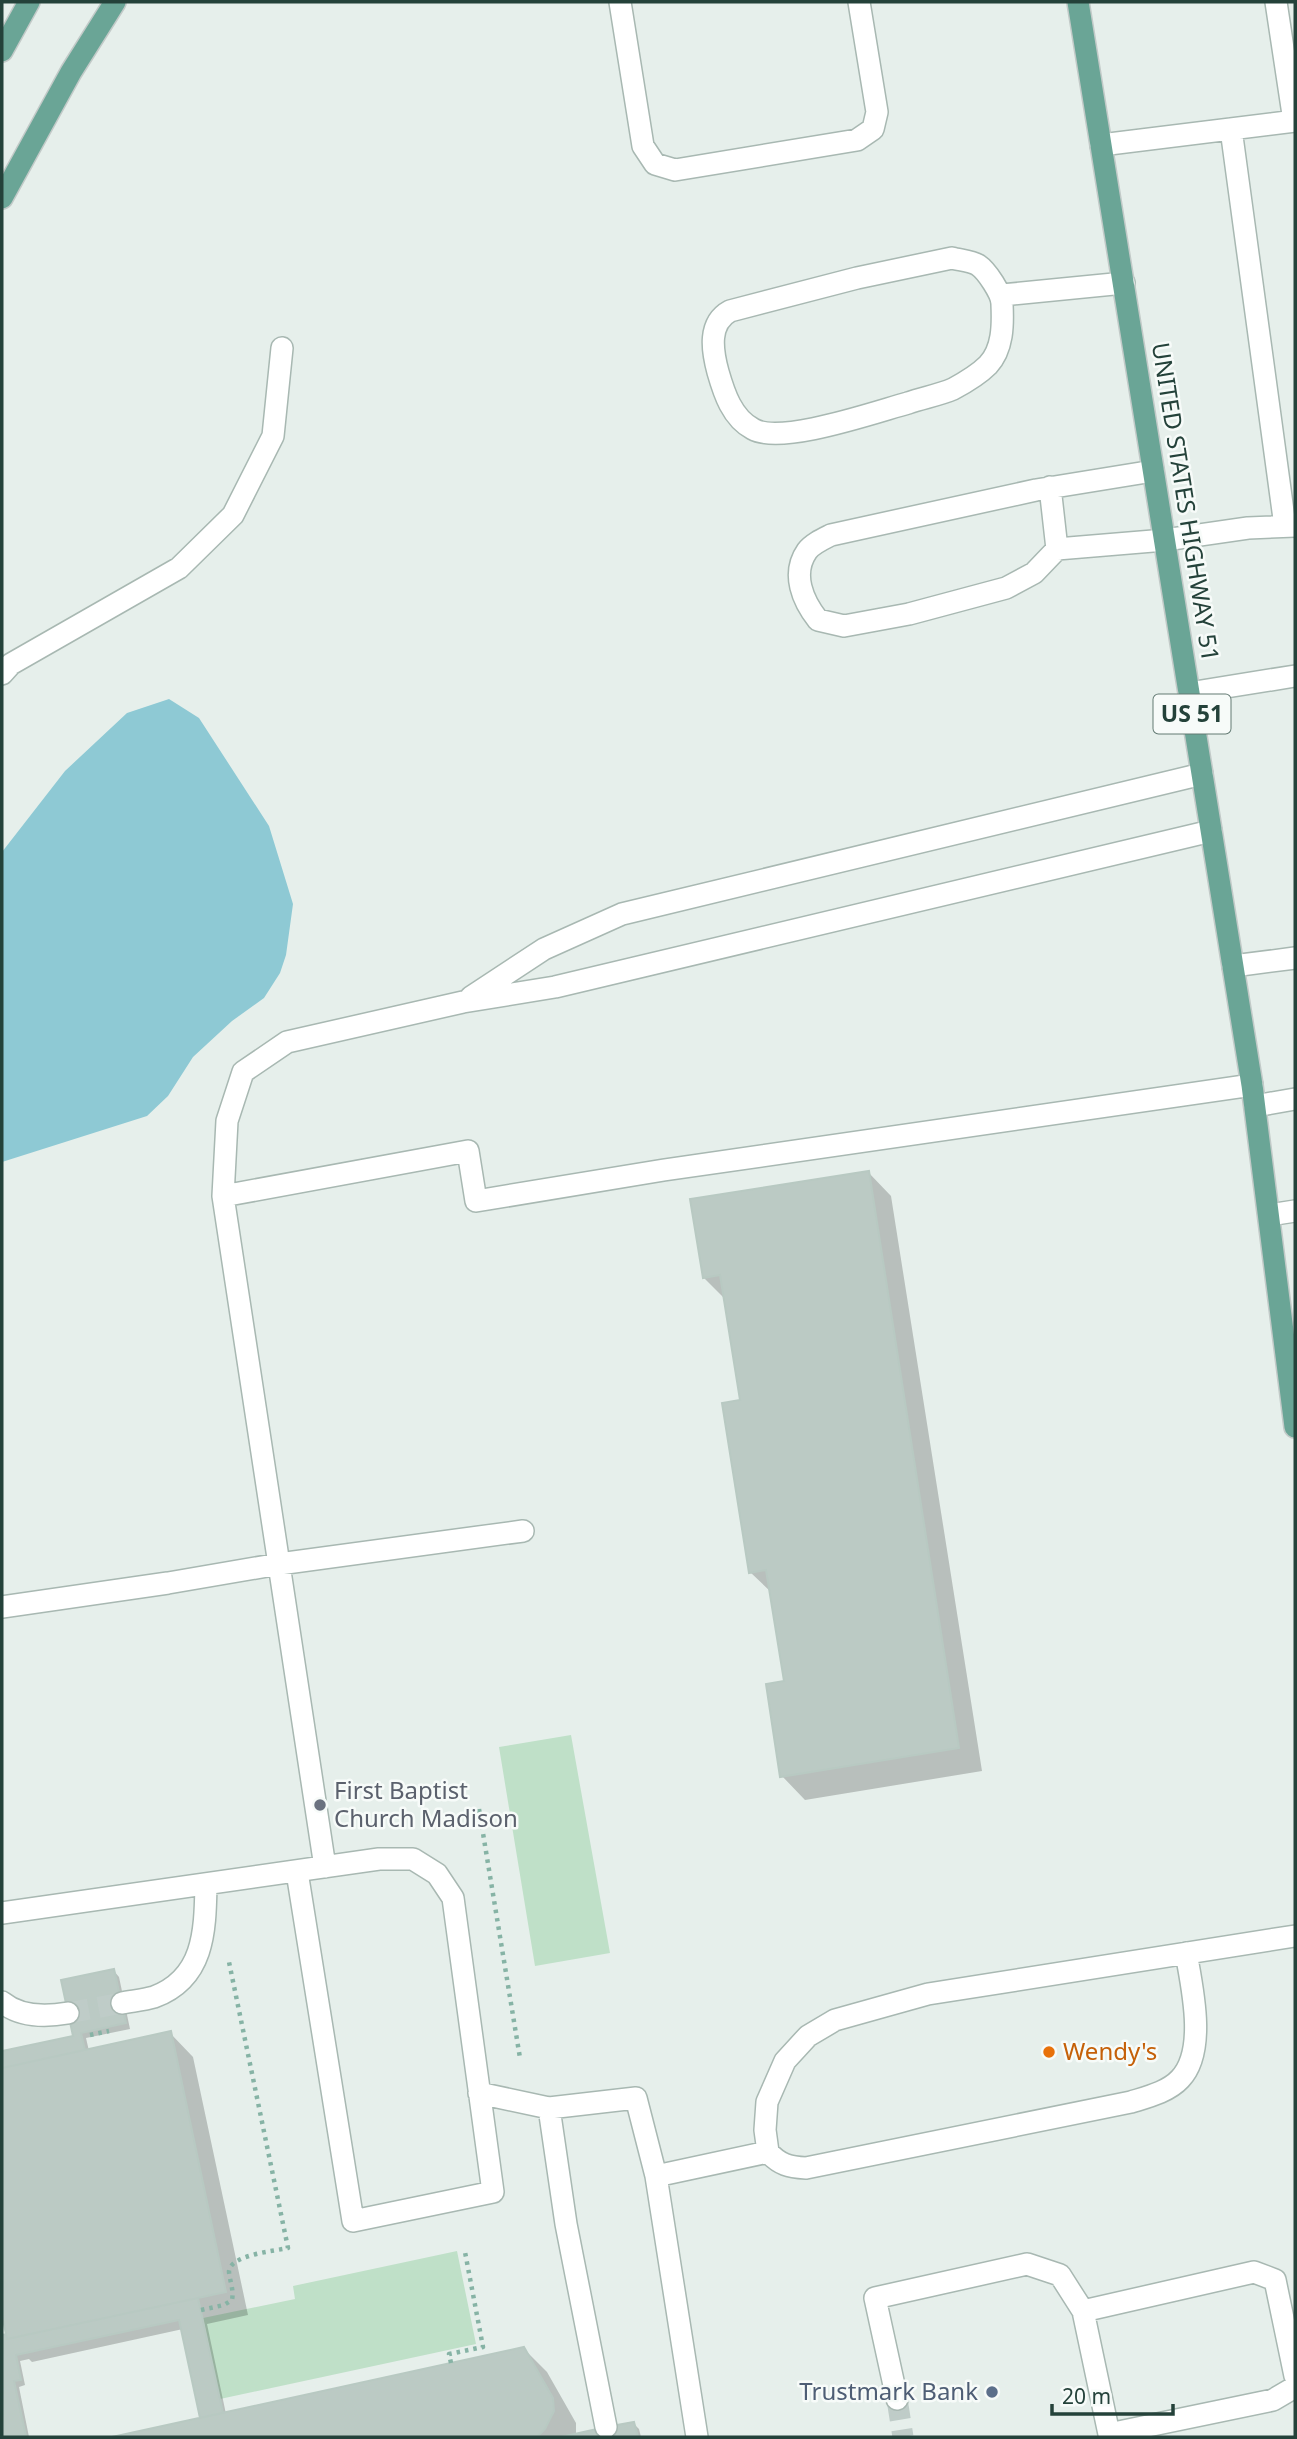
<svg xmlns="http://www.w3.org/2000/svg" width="1297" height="2439" font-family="'Noto Sans',sans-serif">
<rect width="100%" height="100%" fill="#e6efeb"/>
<path fill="#bfe0c8" d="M571,1735l39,218 -75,13 -36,-219z
M457,2251l19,93 -256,55 -17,-81 92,-19 -2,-13z"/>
<path fill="#8ec9d4" d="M169,699l30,19 70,108 24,78 -7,51 -6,18 -16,25 -32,23 -39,36 -25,39 -21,20 -145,46v-310l63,-81 62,-58z"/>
<path fill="#0003" d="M868,1172l23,24 91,575 -177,29 -23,-24 4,-94 -14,-89 -22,-21 -8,-170 -17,-103 -21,-21z
M114,1971l5,6 11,52 -44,9 3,13 81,-18 23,24 55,258 -41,9 19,90 298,-65 23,23 29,51v13l58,-12 5,5 2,8h-522l83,-18 -19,-90 -151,33 -3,-3 -9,2 5,24 -6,2 10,50h-27v-100l3,-1 4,4 -7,-34v-253l73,-16z"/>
<path fill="#bbcac4" stroke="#b8c9c2" stroke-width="2" d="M869,1171l90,577 -179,29 -14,-93 18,-3 -18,-111 -17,3 -27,-170 18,-3 -20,-125 -17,3 -13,-79z
M114,1969l12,54 -45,10 4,17 -83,18v-17l71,-15 -12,-56z
M171,2031l55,261 -219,47 -5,-24v-247z
M198,2298l25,115 -23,5 -21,-98 -163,35 5,25 -7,1 12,55 -24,1v-102l4,-1 1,5z
M524,2347l29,51 1,13 -9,18 -8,8h-425z
M634,2422l4,15h-77l45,-10z"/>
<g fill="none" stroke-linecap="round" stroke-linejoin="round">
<path stroke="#bfccc8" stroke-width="21" stroke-dasharray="21 10" stroke-linecap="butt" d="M68,2013l54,-10
M897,2399l6,38"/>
<defs>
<path id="minor" d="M620,2l23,144 12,18 20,6 182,-30 16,-11 4,-17 -18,-110
M1276,2l18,119
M1231,129l54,397
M1101,145l194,-24
M952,258c7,2 19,3 26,7 9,6 24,29 24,39 1,21 1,45 -14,61 -10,10 -22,17 -35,24 -14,6 -31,9 -45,14 -33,9 -127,42 -155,26 -21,-11 -29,-36 -35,-57 -6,-22 -10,-49 12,-61l127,-33z
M1002,295l122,-12
M1153,471l-117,19 -205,45c-8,4 -19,9 -24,16 -16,23 -4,50 11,69l26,6 65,-12 97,-26 28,-15 23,-24 108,-9 83,-12 47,-2
M1050,487l7,62
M2,674l9,-10 168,-96 54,-53 40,-79 9,-88
M1189,693l106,-17
M1233,966l62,-8
M471,997l73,-48 78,-35 580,-140
M1255,1106l40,-7
M223,1196l245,-45 8,50 188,-31 588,-85
M1269,1215l26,-4
M2,1607l166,-24 111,-19 244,-33
M325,1867l-102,-671 4,-75 16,-49 44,-30 176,-40 92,-15 656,-156
M2,1913l377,-54h34l24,15 16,24 40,294 -140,29 -56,-349
M2,2002c18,15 43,15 66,11
M122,2003c10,-2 22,-3 32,-6 51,-19 51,-67 52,-113
M479,2093l70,15 87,-10 20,78 41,261
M549,2108l17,116 40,203
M768,2152c12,13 21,15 38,16l325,-66c16,-5 37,-10 49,-23 27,-28 12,-92 6,-126
M656,2176l112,-24 -3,-22 2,-28 18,-41 23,-25 27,-16 93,-26 367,-58
M1295,2376l-20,-96 -21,-8 -171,39 26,123 164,-34 22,-13
M897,2399l-22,-101 152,-34 33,11 23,36"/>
<path id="major" d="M1078,2l174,1083 43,342
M2,51l27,-49
M2,198l69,-126 44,-70"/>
</defs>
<use href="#minor" stroke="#a8b8b2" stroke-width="24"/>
<use href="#major" stroke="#c2cac8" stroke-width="24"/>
<path stroke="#86b3a5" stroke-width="4.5" stroke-dasharray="3.5 5" stroke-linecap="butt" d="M479,1809l41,249
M90,2035l19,-4
M201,2310l23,-5 8,-5c2,-10 -2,-18 -3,-28 0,-17 45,-21 59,-24l-59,-286
M451,2363l-2,-9 34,-7 -18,-95"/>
<use href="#minor" stroke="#fff" stroke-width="21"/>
<use href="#major" stroke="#6aa596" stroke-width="21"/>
</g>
<circle fill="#6b7280" stroke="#f7fbf9" stroke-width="2.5" cx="320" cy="1805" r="7"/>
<circle fill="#e8710a" stroke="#f7fbf9" stroke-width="2.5" cx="1049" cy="2052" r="7"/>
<circle fill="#5c6f8a" stroke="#f7fbf9" stroke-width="2.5" cx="992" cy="2392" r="7"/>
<g text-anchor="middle" stroke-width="5" stroke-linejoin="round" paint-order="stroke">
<rect fill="#f7fbf9" stroke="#637a73" stroke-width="2" x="1153.5" y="694.5" width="77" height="39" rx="5"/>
<g font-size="23" font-weight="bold" fill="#24423a">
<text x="1192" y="722">US 51</text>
</g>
<g font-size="24" fill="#24423a" stroke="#f7fbf9">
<text transform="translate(1185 502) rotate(81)" y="8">UNITED STATES HIGHWAY 51</text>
</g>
<g font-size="24" fill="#5b616d" stroke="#f7fbf9" text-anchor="start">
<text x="334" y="1799">First Baptist<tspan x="334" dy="28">Church Madison</tspan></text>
</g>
<g font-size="24" fill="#c56008" stroke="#f7fbf9" text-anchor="start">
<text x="1063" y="2060">Wendy's</text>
</g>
<g font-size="24" fill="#4e5e75" stroke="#f7fbf9" text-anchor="end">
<text x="978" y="2400">Trustmark Bank</text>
</g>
</g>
<rect width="1297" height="2439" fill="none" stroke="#24423a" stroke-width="7"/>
<path d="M1052 2404v10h121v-10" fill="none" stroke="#24423a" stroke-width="3.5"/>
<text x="1062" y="2404" font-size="21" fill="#24423a" stroke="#f7fbf9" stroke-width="5" paint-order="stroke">20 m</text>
</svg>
